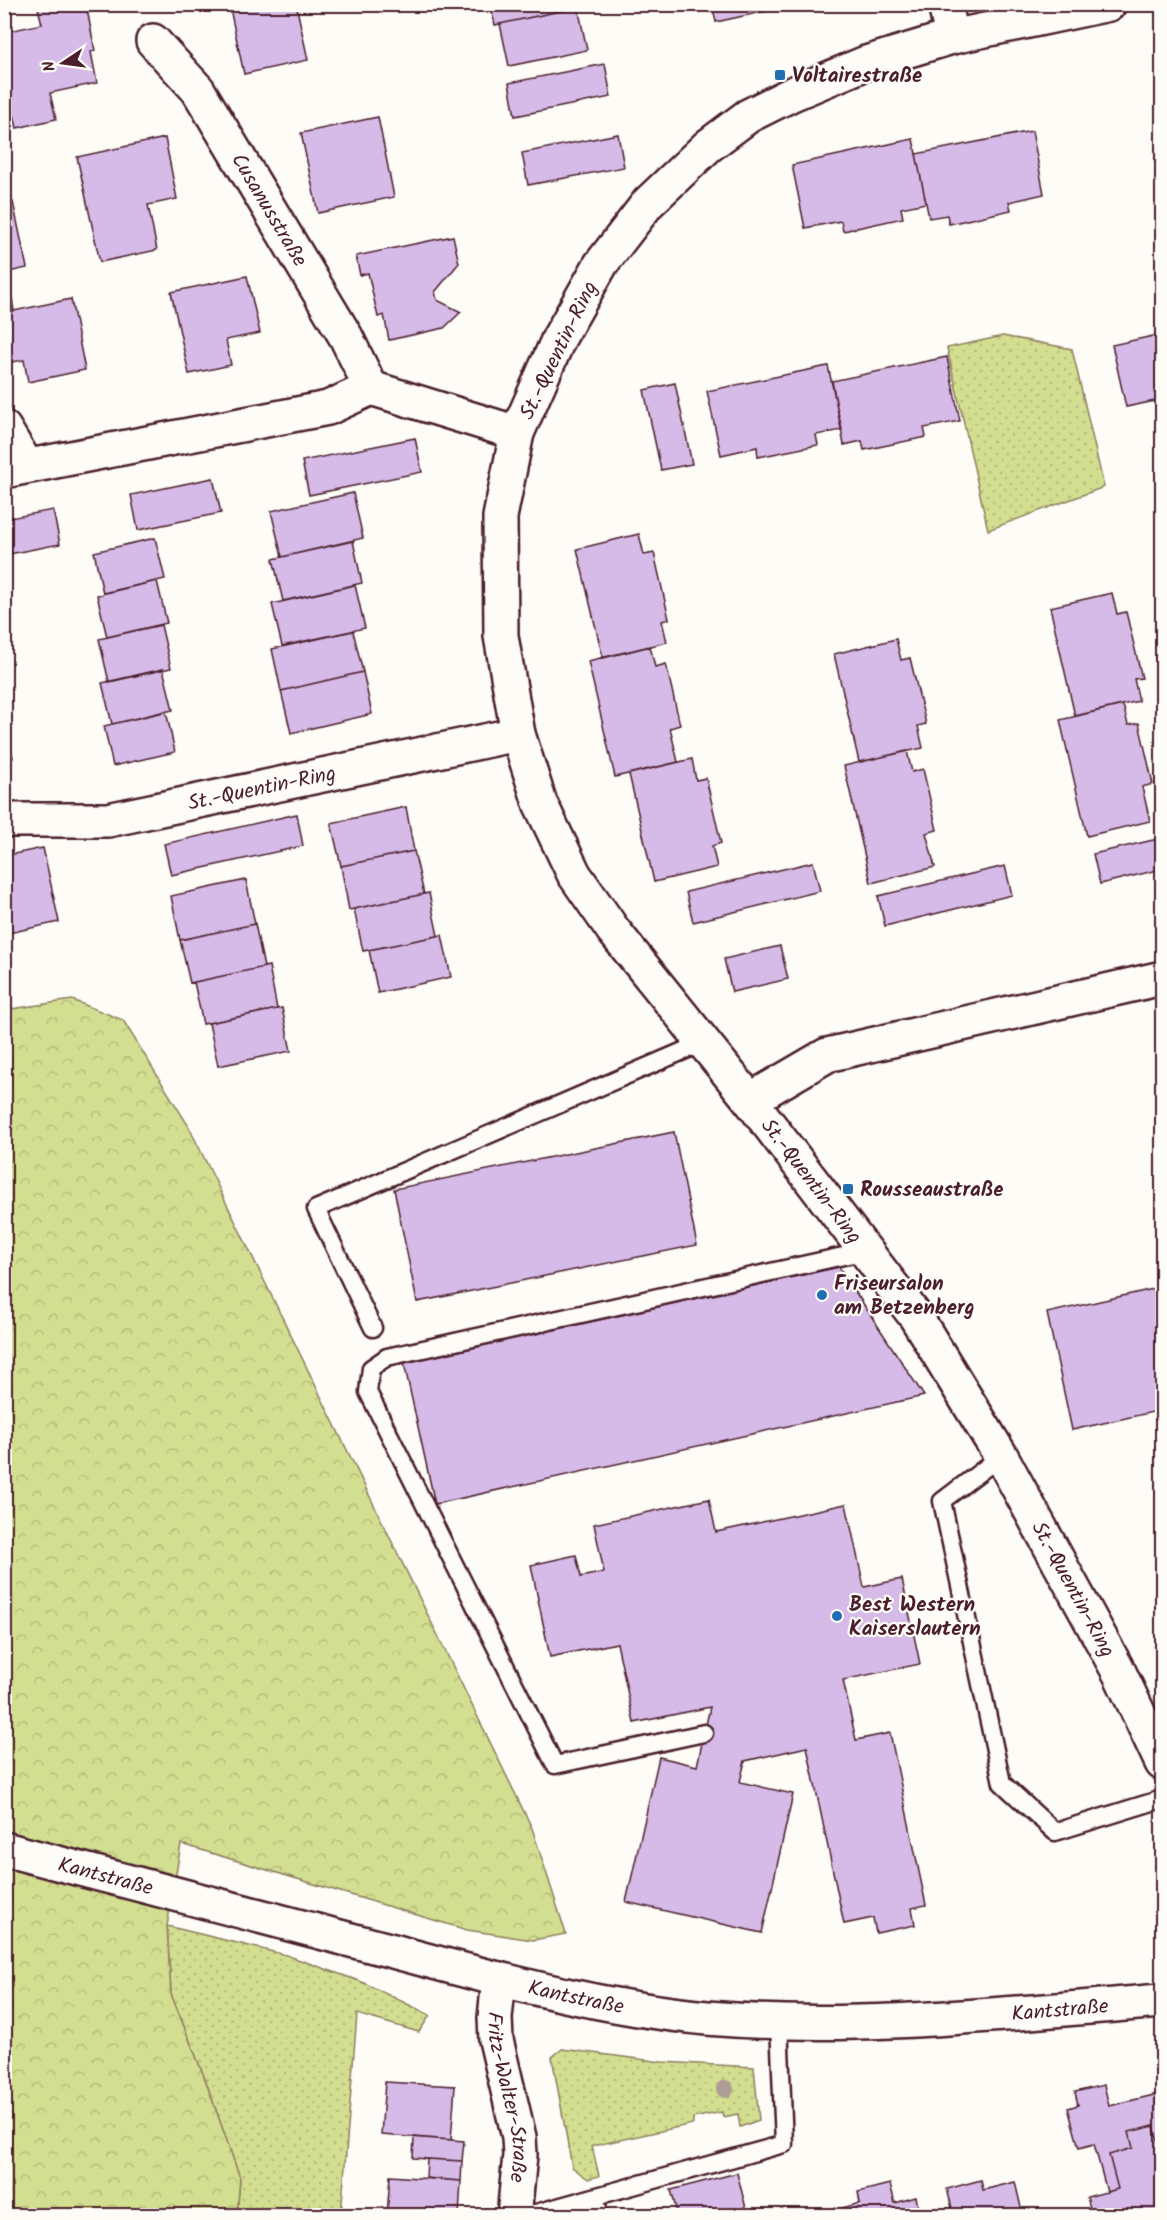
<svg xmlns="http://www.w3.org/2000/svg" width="1167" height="2220" font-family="Kalam,sans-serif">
<defs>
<pattern id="green-dots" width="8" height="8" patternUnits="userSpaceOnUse" patternTransform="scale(1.5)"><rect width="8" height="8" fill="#d2de90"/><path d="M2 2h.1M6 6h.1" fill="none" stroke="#b6be7c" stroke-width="1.8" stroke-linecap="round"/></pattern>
<pattern id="forest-crowns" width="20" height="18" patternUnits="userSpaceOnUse" patternTransform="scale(1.5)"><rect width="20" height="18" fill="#d2de90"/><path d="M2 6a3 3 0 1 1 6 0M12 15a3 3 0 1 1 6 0" fill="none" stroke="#b6be7c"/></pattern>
</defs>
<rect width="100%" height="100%" fill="#fdfcf7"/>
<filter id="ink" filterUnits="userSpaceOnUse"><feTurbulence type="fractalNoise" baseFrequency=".0167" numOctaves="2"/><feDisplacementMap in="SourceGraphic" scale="12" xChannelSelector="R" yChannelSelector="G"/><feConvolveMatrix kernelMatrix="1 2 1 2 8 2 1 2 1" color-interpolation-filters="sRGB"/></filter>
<g filter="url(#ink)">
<path fill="url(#green-dots)" stroke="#8e7e5e" stroke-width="1.5" d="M1003,336l69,13 32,138 -116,43 -41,-182z
M167,1926l119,29 76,27 68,33 -11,17 -62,-18 -16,201h-104l3,-37 -35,-99 -34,-85z
M562,2049l100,13 92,5 5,53 -19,7 -2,-13 -15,3 -1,-5 -29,6v6l-101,22 7,30 -11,3 -16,-12 -20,-110z"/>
<path fill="url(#forest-crowns)" stroke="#8e7e5e" stroke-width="1.5" d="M72,1000l51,20 65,105 344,703 34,106 -33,6 -66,-10 -286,-86 -14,82 4,68 34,85 35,99 -3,37 -232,1v-1206z"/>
<path fill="#d6bae8" stroke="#4a1f2b" stroke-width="1.5" d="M54,4h32l9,47 -4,1 6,31 -47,10 6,26 -39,9 -13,-57v-39l38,-8 -4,-16z
M229,4h67l12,56 -64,14z
M490,4h79l1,5 -75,16z
M712,4h81l1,1 -78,17z
M578,7l9,43 -78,16 -9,-42z
M605,64l6,33 -96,19 -6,-33z
M378,117l16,80 -76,16 -17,-80z
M1032,131l12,63 -35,8 2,8 -62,14 -2,-9 -18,3 -13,-64z
M618,134l6,33 -96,18 -6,-32z
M165,138l12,61 -29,6 9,45 -57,12 -23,-105z
M913,139l13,64 -25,5 2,10 -60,13 -2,-10 -36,7 -13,-63z
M13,202l14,66 -23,5v-69z
M453,236l6,27 -24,29 2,8 24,12 -17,16 -55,12 -5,-25 -6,2 -10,-44 -8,2 -4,-19z
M247,276l13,57 -34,7 5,25 -42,9 -18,-82z
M12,298l2,13 -10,2v-14z
M71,299l14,71 -57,12 -4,-22 -12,2 -8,-37v-12z
M1162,334v74l-2,-8 -34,7 -14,-62z
M947,357l13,64 -36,7 2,9 -62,13 -2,-9 -18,4 -12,-64z
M828,366l14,64 -26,5 2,10 -60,12 -1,-10 -36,8 -14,-64z
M675,383l17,81 -31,6 -17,-80z
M415,438l7,34 -113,23 -7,-34z
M213,478l8,35 -83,17 -7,-35z
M353,493l10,45 -81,19 -11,-46z
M53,510l7,34 -56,11v-36z
M639,534l5,21 10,-2 15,66 -7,2 5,21 -64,16 -26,-109z
M155,538l10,41 -62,14 -9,-41z
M353,541l9,42 -79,18 -10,-42z
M157,581l10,42 -60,14 -10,-42z
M355,585l10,43 -83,18 -10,-42z
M1112,593l5,21 9,-2 16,66 -8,1 5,22 -64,15 -25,-109z
M161,625l10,43 -62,14 -10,-43z
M353,631l10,41 -82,19 -9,-42z
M896,639l5,21 9,-2 16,66 -8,2 5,22 -64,14 -25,-108z
M650,646l5,21 11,-3 14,61 -10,3 8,34 -63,15 -27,-116z
M163,669l10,41 -61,14 -10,-41z
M363,672l9,42 -81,19 -10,-42z
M1123,705l5,20 11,-2 14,61 -11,3 8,34 -63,15 -27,-116z
M166,711l9,41 -62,14 -9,-40z
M4,716l9,42 -9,2z
M907,751l5,21 11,-3 14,61 -11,3 9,34 -64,16 -27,-117z
M692,759l4,21 10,-2 15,65 -9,3 5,21 -63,15 -25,-108z
M406,807l8,44 -73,15 -10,-43z
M297,814l6,32 -132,29 -7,-31z
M1162,838v31l-62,15 -7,-30z
M43,848l16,74 -55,12v-78z
M414,851l10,43 -75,16 -8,-44z
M813,862l7,29 -127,31 -7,-30z
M1005,866l7,29 -127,31 -7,-30z
M246,880l9,44 -75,16 -9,-44z
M429,893l9,43 -75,15 -9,-42z
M255,924l9,43 -74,16 -10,-43z
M442,935l9,42 -73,16 -9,-43z
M780,946l8,33 -56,13 -8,-33z
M269,966l8,43 -74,15 -9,-42z
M282,1008l9,43 -73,15 -9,-43z
M674,1132l23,113 -280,57 -23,-113z
M839,1267l85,129 -489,108 -31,-141z
M1162,1287v123l-90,20 -25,-117z
M709,1499l7,33 130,-28 18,83 38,-8 18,85 -77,16 13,60 34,-7 36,172 -14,3 3,17 -39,8 -3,-15 -29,6 -37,-177 -62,14 -5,21 53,12 -31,139 -136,-31 33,-145 38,9 13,-59 -76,16 -17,-80 -67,14 -19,-92 45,-10 5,22 23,-5 -10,-48z
M385,2082l70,4 -4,54 -70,-5z
M1104,2085l5,21 49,-12 4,18v29l-4,1 -4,-16 -25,6 4,16 -24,7 9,34 -11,3 -13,-48 -15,4 -11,-40 10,-3 -3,-13z
M1154,2126l4,16 4,-1v75h-70l-5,-19 31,-8 -9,-34 24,-7 -4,-16z
M414,2137l50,4 -2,20 -49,-3z
M427,2159l35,2 -1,20 -35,-3z
M737,2173l11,43h-70l-7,-26z
M390,2176l71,5 -2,35h-72z
M981,2180l2,10 32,-8 8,34h-89l-1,-3 19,-5 -5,-19z
M890,2184l5,19 21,-6 4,19h-106l46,-13 -2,-11z"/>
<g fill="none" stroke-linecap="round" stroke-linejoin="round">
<defs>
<path id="service" d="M373,1328l-57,-119 386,-166
M1001,1456l-59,45 60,282 53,49 107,-33
M704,1733l-149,32 -187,-373 3,-24 16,-11 479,-106
M595,2197l5,19
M525,2216l259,-72 -5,-121"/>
<g id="minor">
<path d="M945,4l7,33"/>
<path id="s1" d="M1109,4l-157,33 -86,26 -74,31 -44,22 -40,30 -60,57 -47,61 -42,74 -42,95 -17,84 1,119 17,98 22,69 34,71 39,56 137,170 166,217 85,139 119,218 42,89"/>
<path id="s2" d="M153,41l45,49 148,247 25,51"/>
<path d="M4,428l23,38"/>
<path d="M4,471l324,-63 43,-20 146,45"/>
<path id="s3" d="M4,820h104l410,-86"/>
<path d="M750,1100l77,-45 335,-77"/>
<path id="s4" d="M4,1849c129,34 257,68 385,101 104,28 210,58 318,68 152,13 304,-5 455,-17"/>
<path id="s5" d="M499,1979l-4,39 1,22 23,97 1,18 -6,61"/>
</g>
</defs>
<use href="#service" stroke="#4a1f2b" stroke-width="21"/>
<use href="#minor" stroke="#4a1f2b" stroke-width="38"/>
<use href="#service" stroke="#fdfcf7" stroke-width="16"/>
<use href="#minor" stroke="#fdfcf7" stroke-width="33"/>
</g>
<circle fill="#ad9d95" cx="725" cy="2089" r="9"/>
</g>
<g fill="#1f6fb2" stroke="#fdfcf7" stroke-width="2">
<rect x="774" y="69" width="12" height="12" rx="3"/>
<rect x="842" y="1183" width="12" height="12" rx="3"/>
<circle cx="822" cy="1295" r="6"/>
<circle cx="837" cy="1616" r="6"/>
</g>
<g text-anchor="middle" stroke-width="4.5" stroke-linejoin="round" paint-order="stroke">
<g font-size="21" font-weight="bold" fill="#4a1f2b" stroke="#fdfcf7" text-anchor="start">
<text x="792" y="82">Voltairestraße</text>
<text x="860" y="1196">Rousseaustraße</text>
<text x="834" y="1290">Friseursalon<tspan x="834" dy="24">am Betzenberg</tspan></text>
<text x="849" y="1611">Best Western<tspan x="849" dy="24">Kaiserslautern</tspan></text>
</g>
<g font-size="21" fill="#4a1f2b" stroke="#fdfcf7">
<text dy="7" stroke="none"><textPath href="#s2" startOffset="206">Cusanusstraße</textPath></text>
<text transform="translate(558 350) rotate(-64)" y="7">St.-Quentin-Ring</text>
<text dy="7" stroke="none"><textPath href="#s3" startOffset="261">St.-Quentin-Ring</textPath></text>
<text dy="7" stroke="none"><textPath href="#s1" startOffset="1622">St.-Quentin-Ring</textPath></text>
<text dy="7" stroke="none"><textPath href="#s1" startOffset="2108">St.-Quentin-Ring</textPath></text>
<text dy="7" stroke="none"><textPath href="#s4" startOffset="105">Kantstraße</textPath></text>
<text dy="7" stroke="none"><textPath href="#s4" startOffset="591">Kantstraße</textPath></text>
<text dy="7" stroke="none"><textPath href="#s4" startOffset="1077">Kantstraße</textPath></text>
<text dy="7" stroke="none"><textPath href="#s5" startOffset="120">Fritz-Walter-Straße</textPath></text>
</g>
</g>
<rect width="1167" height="2220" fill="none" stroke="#fdfcf7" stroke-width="24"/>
<rect x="12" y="12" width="1143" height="2196" fill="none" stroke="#4a1f2b" stroke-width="2" filter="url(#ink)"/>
<g transform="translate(63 63) rotate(257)" stroke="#fdfcf7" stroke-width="4.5" paint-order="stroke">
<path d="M0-4.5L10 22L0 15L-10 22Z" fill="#4a1f2b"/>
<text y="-9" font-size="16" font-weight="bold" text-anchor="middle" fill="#4a1f2b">N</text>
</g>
</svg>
